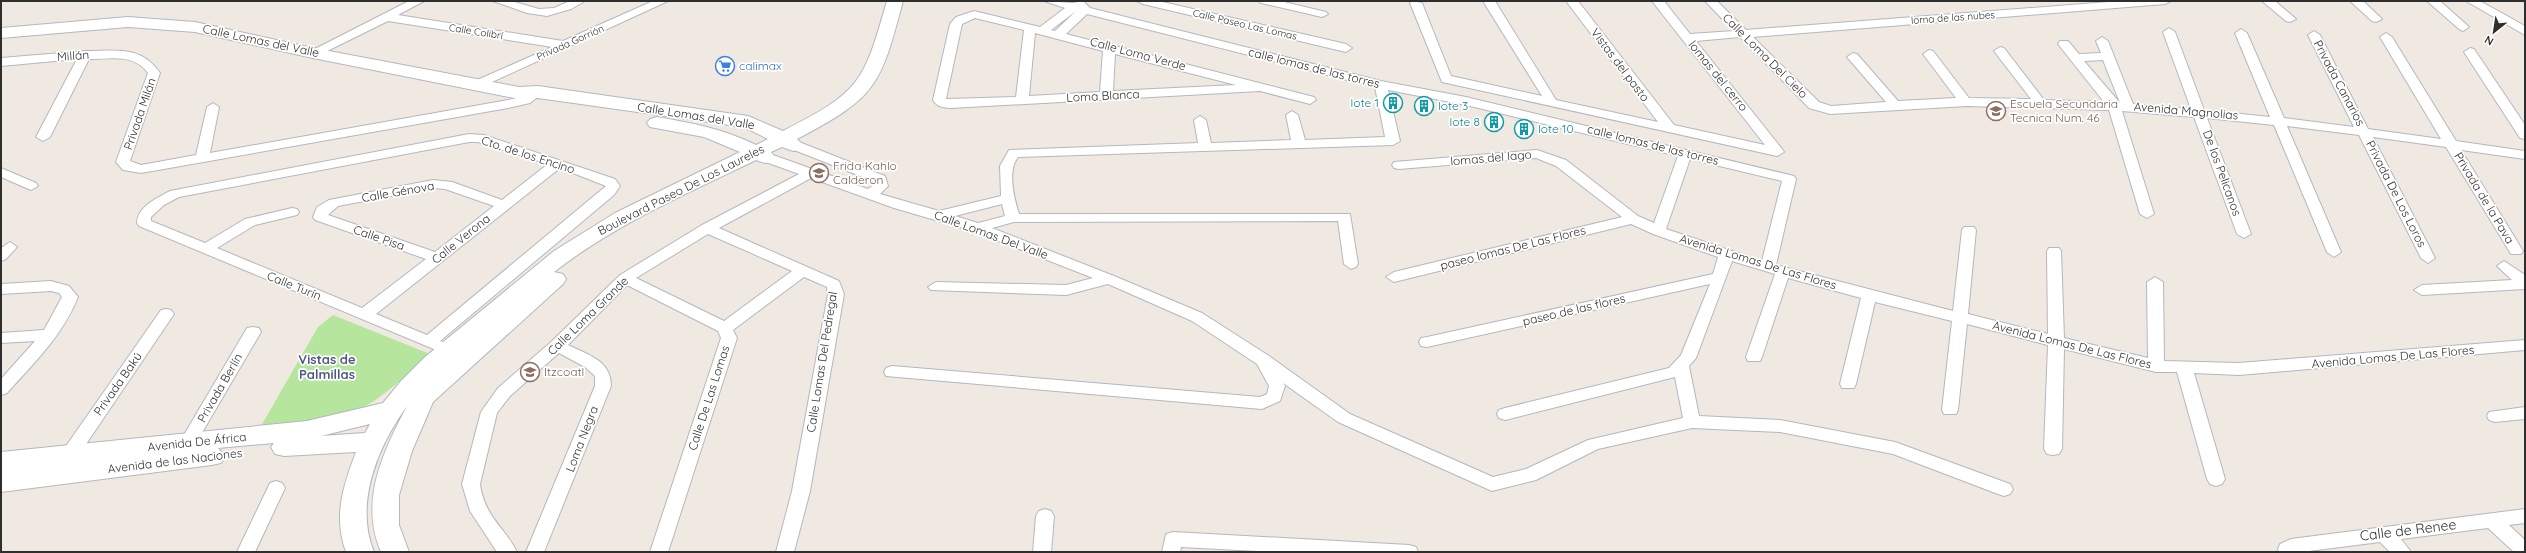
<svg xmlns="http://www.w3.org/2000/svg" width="2526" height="553" font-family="Quicksand,sans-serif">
<rect width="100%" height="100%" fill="#efe9e1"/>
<path fill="#b6e59e" d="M333,315l97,39c-23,19 -46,45 -75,57 -29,12 -63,12 -94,15l57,-99z"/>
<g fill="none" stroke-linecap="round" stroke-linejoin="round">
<defs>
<path id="street" d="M409,1h15l-26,14 165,26 90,-40h15l-189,87 -6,-4 2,-3 77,-34 -164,-26 -71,35h-8l-2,-3z
M493,1h18l28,8 15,-1 16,-7h15l-14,8 -24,7 -20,-3z
M1044,1l29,2 10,-2 7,7 291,73 85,16 328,79 2,3 -20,86 177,46 9,-81 2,-3h10l2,3 -8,84 80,20 -1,-83 2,-3h10l2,3 3,87 84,20 -1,-76 8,-5 8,5 1,79 75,2 286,-23v10l-286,25 -45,-2 31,106 -3,5 -6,2 -6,-2 -3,-5 -30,-107h-21l-92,-23 -2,100 -3,5 -6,1 -6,-1 -3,-5 4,-104 -81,-21 -9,86 -2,4h-12l-2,-4 10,-89 -77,-19 -19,82 -2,4h-12l-2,-4 21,-86 -73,-20 -26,79 -2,4h-12l-2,-4 29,-83 -43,-13 -36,97 -7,8 10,50 81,4 115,22 115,42 3,5 -3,5 -6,2 -6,-2 -105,-40 -113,-22 -88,-4 -94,21 -62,31 -44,11 -154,-69 -55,-39 2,3 -5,15 -18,8 -376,-33 -2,-4 2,-4 6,-2 368,31 7,-3 2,-8 -12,-22 -65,-43 -84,-37 -42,11 -135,-5 -3,-3 8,-5 130,3 27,-7 -120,-47 -79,-23 -83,-30 -92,50 120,53 5,13 -34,197 -16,61h-18l16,-61 36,-197 -1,-7 -23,-10 -71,53 4,8 -69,214h-18l71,-214 -3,-7 -91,-46 -59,60c20,10 43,15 43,41l-67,166h-18l69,-166v-10l-10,-9 -26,-14 -49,43 -13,17 -17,71c5,34 24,42 37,68h-20l-27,-41 -8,-27 19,-72 17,-24 53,-46 69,-67 82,-50 97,-51 -36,-13 -2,-3 2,-3h10l95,34 6,-4 -1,-4 -84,-33 -2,-3 2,-3h10l86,34 3,10 -8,8 59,17 62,-15 -1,-30 9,-16 189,-7 -4,-23 6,-4 6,4 5,23 80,-3 -5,-25 6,-4 6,4 7,25 80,-3 -10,-50 -288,-73 -21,20 39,10 4,-2 6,4 199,51 2,3 -6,4 -50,-13 -310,17c-8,-1 -13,-1 -17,-8l17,-76 6,-7 18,-6 66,16 25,-19zM1076,11l-21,20 -4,-1zM975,18l49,12 -8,67 -70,2 16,-75zM1035,33l68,18 -3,41 -71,4zM1115,54l121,31 -123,6zM1388,90l78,15 212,51 -24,67 -16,-7 -72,-56 -29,-10 -143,12 -2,3 2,3 5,1 137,-11 20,8 66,51 -228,55 -8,5 8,5 237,-58 22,10 65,23 -5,17 -286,63 -6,1 -2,4 2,4 6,1 283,-63 -29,71 -12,13 -164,40 -6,2 -2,4 2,4 6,2 170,-43 8,41 -95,22 -62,29 -33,8 -143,-63 -81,-58 -67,-43 -88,-37 -122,-48 22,-6 324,-1 6,43 7,5 5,-2 2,-3 -8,-50h-331c-5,-16 -12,-43 -1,-57l375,-12 7,-4zM1690,159l92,22 -20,80 -96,-32zM1002,204l3,12 -27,7 -23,-7zM708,234l84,37 -68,50 -88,-43z
M1137,1h21l188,43 6,4 -6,4 -203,-48z
M1259,1h21l46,11 2,2 -6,3 -61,-14z
M1412,1l10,2 29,73 91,20 -59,-95h12l61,99 102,22 -92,-121h12l96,124 91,20 -113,-144h12l26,33 44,-3 -29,-30h12l29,29 375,-29h50l-6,3 -412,33 66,65 12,4 55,-4 -39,-45 6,-4 4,1 41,47 58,-3 -33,-44 6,-4 4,1 36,47 62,1 -37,-48 6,-4 4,1 40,52 60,2 -46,-58 2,-3h8l11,13 22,-1 -5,-12 6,-4 6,4 25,63 58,5 -28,-77 6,-4 6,4 29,78 66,7 -35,-84 6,-4 6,4 37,85 70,9 -46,-92 6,-4 6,4 48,94 73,10 -61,-102 6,-4 6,4 64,104 69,10v8l-64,-9 62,101 -2,3h-10l-65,-107 -73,-10 62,121 -7,5 -7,-5 -62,-123 -72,-9 54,126 -7,5 -7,-5 -53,-127 -67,-7 44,116 -7,4 -7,-4 -43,-117 -72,-6 32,103 -7,4 -7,-4 -31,-104 -142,-4 -137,8 -21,-6 -69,-71 -44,4 86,108 2,3 -7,4 -335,-74 -32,-79zM2103,60l17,43 -36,-42z
M2262,1h13l21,18 -6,3 -4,-1z
M2350,1h13l19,18 -6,3 -4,-1z
M2427,1h13l29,26 -6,4 -4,-2z
M2466,1h14l45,25v9z
M2470,48l4,1 51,76v14l-5,-1 -56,-86z
M85,51c31,0 56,-6 75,22l-30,88 11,4 55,-10 11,-48 6,-4 6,4 -9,46 298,-53 14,-3 16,-9 6,4 -14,11 -22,5 -367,65 -18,-3 -7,-8 32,-89c-15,-20 -36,-14 -59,-14l-39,78 -7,4 -7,-4 41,-78 -76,7v-8z
M469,134l15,1 131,44 5,7 -6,9 -174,146 14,5 2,4 -2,4 -6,1 -309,-129 -2,-3c0,-16 20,-25 33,-32zM469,142h9l70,22 -46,36 -50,-18 -19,-2 -104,20 -12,7 -4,10 2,3 111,39 -64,49 -145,-60 38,-23 42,-10 2,-3 -2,-3 -5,-1 -47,11 -40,24 -54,-22v-4l13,-12 15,-8zM560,168l46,18 -179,149 -51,-21zM433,188l12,1 49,17 -59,46 -107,-37 10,-9z
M1,168l35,15 2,3 -7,4 -30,-13z
M10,242l7,5 -11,12 -5,2v-13z
M2504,261l21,14v14l-103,6 -8,-5 8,-5 90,-5 -15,-14z
M51,281l18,5 9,11c-15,38 -44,66 -71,96l-6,2v-16l34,-38 -34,2v-10l43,-3 18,-33 -3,-4 -8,-2 -50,3v-10z
M166,309l5,1 3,4 -98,145 -6,1 -6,-1 -3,-5 3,-5 97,-139z
M253,327l6,1 2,4 -68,116 -6,2 -6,-2 -3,-4 3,-4 66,-112z
M2525,407v12l-30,3 -6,-2 -2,-4 2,-4z
M276,481l6,2 3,5 -30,64h-18l33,-69z
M1045,509l6,2 3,5 -3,36h-18l3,-36 3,-5z
M2525,509v14l-16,2 16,15v12h-11l-26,-24 -87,11 10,13h-21l-10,-10 -79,10h-22l-1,-3 2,-5 11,-5z
M1173,532l236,13 7,2 2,5h-142l-95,-5 -1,5h-18l4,-18z"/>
<path id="secondary" d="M887,1h16c-23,86 -26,96 -106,138l6,6 -3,4 -7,2 -11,-4 -11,5 4,5 -3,4 -7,2 -9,-3c-70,34 -140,64 -202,112l9,2 3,5 -3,5 -130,118 -21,49 -13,44v30l10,27h-28c-22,-51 2,-100 26,-146 -29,40 -53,97 -33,146h-28c-13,-35 -3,-66 10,-100l-72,4 -9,-2 -4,-7 3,-4 -56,5 7,8 -4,7 -9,2 -211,27v-20l42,-5 -42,5v-20l306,-31 76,-18 18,-22 24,-24 129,-106 61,-38 125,-61 -36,-15 -54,-10 -3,-4 3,-4 7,-2c35,6 67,12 99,28l12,-6 -24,-12 -206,-29 -19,1 -206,-41 -118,-26 -67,-5 -127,11v-10l127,-11 67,5 118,26 206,39 19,-1 210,30 35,15c78,-40 80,-47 104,-130zM370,424l-5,9 -44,3z"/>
</defs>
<use href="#street" stroke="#b4b7c1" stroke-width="2"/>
<use href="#secondary" stroke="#b4b7c1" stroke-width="2"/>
<use href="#street" fill="#fff" fill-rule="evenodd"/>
<use href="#secondary" fill="#fff" fill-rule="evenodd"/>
</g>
<defs>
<symbol id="supermarket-ring" viewBox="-11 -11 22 22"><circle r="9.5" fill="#fff" stroke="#3f7fe0" stroke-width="1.5"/><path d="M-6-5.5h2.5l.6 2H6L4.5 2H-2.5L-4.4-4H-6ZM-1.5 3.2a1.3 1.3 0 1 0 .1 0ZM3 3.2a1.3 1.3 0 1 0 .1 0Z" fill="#3f7fe0"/></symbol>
<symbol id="building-ring" viewBox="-11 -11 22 22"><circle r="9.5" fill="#fff" stroke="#0f9aa8" stroke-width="1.5"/><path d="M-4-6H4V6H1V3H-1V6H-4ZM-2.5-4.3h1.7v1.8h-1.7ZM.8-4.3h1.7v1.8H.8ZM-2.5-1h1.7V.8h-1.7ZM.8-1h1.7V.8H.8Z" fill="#0f9aa8"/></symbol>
<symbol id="school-ring" viewBox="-11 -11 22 22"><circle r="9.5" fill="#fff" stroke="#8d6e63" stroke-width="1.5"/><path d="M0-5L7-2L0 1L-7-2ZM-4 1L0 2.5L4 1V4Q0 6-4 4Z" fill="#8d6e63"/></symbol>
</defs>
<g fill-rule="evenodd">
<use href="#supermarket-ring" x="714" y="55" width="22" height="22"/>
<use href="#building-ring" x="1382" y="92" width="22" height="22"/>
<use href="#building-ring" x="1413" y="95" width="22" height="22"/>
<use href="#school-ring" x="1985" y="100" width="22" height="22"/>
<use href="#building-ring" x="1483" y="111" width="22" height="22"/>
<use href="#building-ring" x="1513" y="118" width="22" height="22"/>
<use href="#school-ring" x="808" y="162" width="22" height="22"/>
<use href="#school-ring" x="519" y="361" width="22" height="22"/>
</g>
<g text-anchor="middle" stroke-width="3.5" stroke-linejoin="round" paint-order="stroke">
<g font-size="10" fill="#2e2e2e" stroke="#fff">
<text transform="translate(1953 17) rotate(-4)" y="4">loma de las nubes</text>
<text transform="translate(1245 24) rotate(13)" y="4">Calle Paseo Las Lomas</text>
<text transform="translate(476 31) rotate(9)" y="4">Calle Colibrí</text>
<text transform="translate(570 42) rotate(-24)" y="4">Privada Gorrión</text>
</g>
<g font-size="12" fill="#2e2e2e" stroke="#fff">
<text transform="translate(261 41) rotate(12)" y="4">Calle Lomas del Valle</text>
<text transform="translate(1138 54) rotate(15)" y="4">Calle Loma Verde</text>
<text transform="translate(73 56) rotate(-4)" y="4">Millán</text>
<text transform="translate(1765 56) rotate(45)" y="4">Calle Loma Del Cielo</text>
<text transform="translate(1620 65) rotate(53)" y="4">Vistas del pasto</text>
<text transform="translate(1314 68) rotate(14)" y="4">calle lomas de las torres</text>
<text transform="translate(1718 76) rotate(51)" y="4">lomas del cerro</text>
<text transform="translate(2339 83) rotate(62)" y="4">Privada Canarios</text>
<text transform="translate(1103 96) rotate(-3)" y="4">Loma Blanca</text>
<text transform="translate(2186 111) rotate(5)" y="4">Avenida Magnolias</text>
<text transform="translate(140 114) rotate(-71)" y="4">Privada Milán</text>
<text transform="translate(696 116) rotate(9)" y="4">Calle Lomas del Valle</text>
<text transform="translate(1653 145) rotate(14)" y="4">calle lomas de las torres</text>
<text transform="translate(528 155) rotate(18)" y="4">Cto. de los Encino</text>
<text transform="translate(1491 158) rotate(-5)" y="4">lomas del lago</text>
<text transform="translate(2222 173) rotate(70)" y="4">De los Pelicanos</text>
<text transform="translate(681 190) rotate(-27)" y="4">Boulevard Paseo De Los Laureles</text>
<text transform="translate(398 192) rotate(-10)" y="4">Calle Génova</text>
<text transform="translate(2396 194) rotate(63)" y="4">Privada De Los Loros</text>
<text transform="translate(2484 198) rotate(59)" y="4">Privada de la Pava</text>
<text transform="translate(991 235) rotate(20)" y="4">Calle Lomas Del Valle</text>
<text transform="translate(379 238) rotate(19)" y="4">Calle Pisa</text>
<text transform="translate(461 239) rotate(-39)" y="4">Calle Verona</text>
<text transform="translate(1513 248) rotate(-14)" y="4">paseo lomas De Las Flores</text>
<text transform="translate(1758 262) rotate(17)" y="4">Avenida Lomas De Las Flores</text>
<text transform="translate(294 286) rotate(22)" y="4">Calle Turín</text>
<text transform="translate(1574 310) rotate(-13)" y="4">paseo de las flores</text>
<text transform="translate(588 316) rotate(-44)" y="4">Calle Loma Grande</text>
<text transform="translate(2072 345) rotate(14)" y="4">Avenida Lomas De Las Flores</text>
<text transform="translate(2393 357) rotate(-5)" y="4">Avenida Lomas De Las Flores</text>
<text transform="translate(822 362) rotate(-81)" y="4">Calle Lomas Del Pedregal</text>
<text transform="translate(118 384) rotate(-55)" y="4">Privada Bakú</text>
<text transform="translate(220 388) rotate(-60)" y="4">Privada Berlín</text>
<text transform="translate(709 398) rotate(-72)" y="4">Calle De Las Lomas</text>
<text transform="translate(582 439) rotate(-69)" y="4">Loma Negra</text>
<text transform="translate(197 442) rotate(-6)" y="4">Avenida De África</text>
<text transform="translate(175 461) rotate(-7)" y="4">Avenida de las Naciones</text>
</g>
<g font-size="12" fill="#366cbe" stroke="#fff" text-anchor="start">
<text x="739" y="70">calimax</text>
</g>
<g font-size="12" fill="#0d838f" stroke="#fff" text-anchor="end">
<text x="1379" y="107">lote 1</text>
<text x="1438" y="110" text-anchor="start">lote 3</text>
<text x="1480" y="126">lote 8</text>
<text x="1538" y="133" text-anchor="start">lote 10</text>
</g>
<g font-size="12" fill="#785e54" stroke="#fff" text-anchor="start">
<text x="2010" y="108">Escuela Secundaria<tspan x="2010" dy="14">Tecnica Num. 46</tspan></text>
<text x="833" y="170">Frida Kahlo<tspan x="833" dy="14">Calderon</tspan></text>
<text x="544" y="376">Itzcoatl</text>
</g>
<g font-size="13" font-weight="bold" fill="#4d5680" stroke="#fff">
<text x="327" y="364">Vistas de<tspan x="327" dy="15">Palmillas</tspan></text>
</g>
<g font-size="14" fill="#2e2e2e" stroke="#fff">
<text transform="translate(2408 530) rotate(-7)" y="5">Calle de Renee</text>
</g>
</g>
<rect width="2526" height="553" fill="none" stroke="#2e2e2e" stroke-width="4"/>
<g transform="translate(2494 32) rotate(210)" stroke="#ffffff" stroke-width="3" paint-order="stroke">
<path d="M0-3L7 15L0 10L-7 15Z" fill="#2e2e2e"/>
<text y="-6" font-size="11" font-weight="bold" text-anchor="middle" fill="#2e2e2e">N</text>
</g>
</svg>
